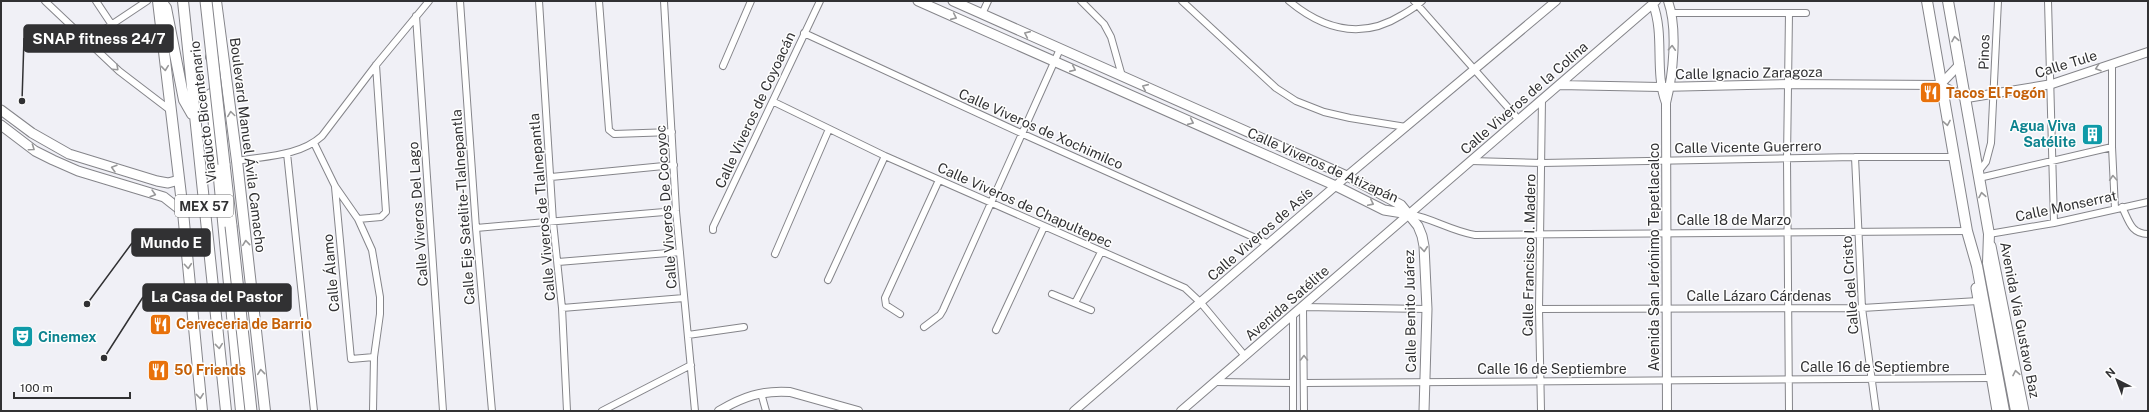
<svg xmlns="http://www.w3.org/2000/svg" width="2149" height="412" font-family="'Public Sans',sans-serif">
<rect width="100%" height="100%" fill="#f0f0f6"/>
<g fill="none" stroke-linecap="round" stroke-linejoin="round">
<defs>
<path id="minor" d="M45,1l74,70 51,39
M96,1l16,24
M460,1l16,227 16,183
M539,1l14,221 9,86 5,103
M599,1l10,129 5,4 58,-2
M664,1l12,210 19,200
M1081,1l23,23 7,13 11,39
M1182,1l94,87 20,13 28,11 26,6 56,9
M1289,1c35,29 73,39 113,14 7,-4 14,-8 20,-14
M1414,1l105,119
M2048,1l6,222
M1672,13h134
M982,14l6,-13
M416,16l27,395
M804,33l219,101 246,110
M87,41l60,-40
M2112,64v83l3,62
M723,66l28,-65
M774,102l111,54 300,132 16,15 44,53
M314,143l21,43 23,33 14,31 8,47v17l-6,43 -1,54
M287,153l27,258
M1855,157l7,151 14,103
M237,161c29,-5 63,-5 85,-25l54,-71 53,-64
M1471,161l71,2 313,-6h99
M1978,172l8,-10 5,-19 7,-142
M551,177l123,-12
M1979,178l133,-31
M335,187l16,172 23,-2
M2122,207c7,14 9,27 26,27
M1409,214c23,4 42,17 66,21l492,-4
M358,219l23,-2 5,-5 -10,-147
M476,228l200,-17
M713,230v-3l107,-226
M1989,234l65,-11 94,-21
M775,254l54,-125
M558,262l122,-10
M828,280l57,-124
M1052,294l39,16
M1075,303l26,-51
M562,308l122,-10
M1539,309l323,-1 116,-7
M900,314l-14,-9 -1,-7 54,-118
M924,327l16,-12 3,-5 117,-261
M996,330l48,-103
M688,335l56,-8
M1215,382l78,1
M1304,383l687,-5
M761,393l5,18
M602,411l89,-46
M1293,411v-96
M1304,411l-1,-104 124,2
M1541,411l-2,-102 3,-210
M1789,411l-2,-252 2,-146"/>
<path id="tertiary" d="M1653,4c12,32 1,67 13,99
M1559,85l101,2 129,-3 151,1 27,13 85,-14 96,-32
M1940,85l20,-21
M719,411c23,-14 43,-21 71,-19l68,19
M1074,411l273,-235 209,-175
M1181,411l475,-410
M1667,411l-1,-308c7,-28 12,-74 2,-102"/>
<path id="secondary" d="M918,1l418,185 48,24 25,4
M953,1l394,175 54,29 17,21 4,10 2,10 3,63 -3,102
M1,110l31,23 37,21 88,27 11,2 11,-3
M1,125l34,26 18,9 25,11 86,26 19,15
M1991,246l33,165
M1976,288l21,123"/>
<path id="primary" d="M158,1l25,211 19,199
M216,1l21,160 28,250
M1927,1l40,230 10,35 27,145
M1948,1l41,233 -1,29 28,148"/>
<path id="trunk" d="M161,1l5,7 18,92 8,14
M183,1l43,410
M211,57l9,-22
M211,94l30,317
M237,289l17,21"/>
<path id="motorway" d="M224,164l7,62"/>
</defs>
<use href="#minor" stroke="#85858a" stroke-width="8"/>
<use href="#tertiary" stroke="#85858a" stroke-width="10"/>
<use href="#secondary" stroke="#85858a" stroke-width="11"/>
<use href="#primary" stroke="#85858a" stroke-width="12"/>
<use href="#trunk" stroke="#85858a" stroke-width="12"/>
<use href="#motorway" stroke="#85858a" stroke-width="13"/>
<use href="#minor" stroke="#fff" stroke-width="6"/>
<use href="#tertiary" stroke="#fff" stroke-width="8"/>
<use href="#secondary" stroke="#fff" stroke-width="9"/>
<use href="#primary" stroke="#fff" stroke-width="10"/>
<use href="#trunk" stroke="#fff" stroke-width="10"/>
<use href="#motorway" stroke="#fff" stroke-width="11"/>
<defs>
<path id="motorway-bridge" d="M206,1l18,163
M231,226l20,185"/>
</defs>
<use href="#motorway-bridge" stroke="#85858a" stroke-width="13" stroke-linecap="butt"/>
<use href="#motorway-bridge" stroke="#fff" stroke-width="11"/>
</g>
<defs><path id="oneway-chevron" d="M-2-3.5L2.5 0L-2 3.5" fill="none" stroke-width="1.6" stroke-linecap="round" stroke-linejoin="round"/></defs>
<g stroke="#989899">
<use href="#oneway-chevron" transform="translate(954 17) rotate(24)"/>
<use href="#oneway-chevron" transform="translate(1027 34) rotate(-156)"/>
<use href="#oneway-chevron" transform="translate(1955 39) rotate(-100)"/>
<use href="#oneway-chevron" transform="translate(1672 48) rotate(-87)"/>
<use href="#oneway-chevron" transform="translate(116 68) rotate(43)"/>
<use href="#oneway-chevron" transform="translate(165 68) rotate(84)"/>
<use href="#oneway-chevron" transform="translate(2098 68) rotate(161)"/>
<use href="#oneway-chevron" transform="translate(1073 69) rotate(24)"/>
<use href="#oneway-chevron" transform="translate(1145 87) rotate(-156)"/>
<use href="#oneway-chevron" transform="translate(231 114) rotate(-98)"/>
<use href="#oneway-chevron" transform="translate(1191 122) rotate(24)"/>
<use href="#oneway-chevron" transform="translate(1947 123) rotate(80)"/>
<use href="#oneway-chevron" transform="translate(32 148) rotate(35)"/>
<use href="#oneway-chevron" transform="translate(114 168) rotate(-164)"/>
<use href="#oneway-chevron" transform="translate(2113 178) rotate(-93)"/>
<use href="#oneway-chevron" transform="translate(153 194) rotate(16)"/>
<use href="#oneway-chevron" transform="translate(1982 195) rotate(-100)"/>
<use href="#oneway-chevron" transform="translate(1371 203) rotate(26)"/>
<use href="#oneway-chevron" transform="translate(246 243) rotate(-96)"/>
<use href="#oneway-chevron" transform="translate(1424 249) rotate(85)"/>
<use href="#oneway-chevron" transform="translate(188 266) rotate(85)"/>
<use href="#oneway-chevron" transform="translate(219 346) rotate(84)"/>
<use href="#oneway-chevron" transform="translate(1304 358) rotate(-91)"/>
<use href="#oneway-chevron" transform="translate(261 372) rotate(-96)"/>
<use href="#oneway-chevron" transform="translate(2016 373) rotate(-101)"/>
<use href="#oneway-chevron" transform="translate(200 396) rotate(84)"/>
</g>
<defs>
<symbol id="restaurant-square" viewBox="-11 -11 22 22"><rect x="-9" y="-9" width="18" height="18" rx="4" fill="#e8710a" stroke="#fefefe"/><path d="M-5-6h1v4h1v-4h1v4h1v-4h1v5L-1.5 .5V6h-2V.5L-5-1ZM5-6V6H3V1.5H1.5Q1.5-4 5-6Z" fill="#fff"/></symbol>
<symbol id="building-square" viewBox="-11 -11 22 22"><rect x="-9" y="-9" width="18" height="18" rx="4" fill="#0f9aa8" stroke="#fefefe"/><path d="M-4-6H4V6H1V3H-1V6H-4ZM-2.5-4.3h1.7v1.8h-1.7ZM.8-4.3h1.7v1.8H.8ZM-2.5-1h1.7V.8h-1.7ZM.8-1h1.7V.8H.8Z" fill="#fff"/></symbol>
<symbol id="theatre-square" viewBox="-11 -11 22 22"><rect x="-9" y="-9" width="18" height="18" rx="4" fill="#0f9aa8" stroke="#fefefe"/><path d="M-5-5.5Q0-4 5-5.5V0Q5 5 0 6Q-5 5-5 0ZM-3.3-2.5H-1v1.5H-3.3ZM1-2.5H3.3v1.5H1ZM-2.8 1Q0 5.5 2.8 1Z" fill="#fff"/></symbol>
</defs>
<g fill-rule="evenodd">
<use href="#restaurant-square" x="1918" y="80" width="25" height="25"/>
<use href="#building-square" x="2080" y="122" width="25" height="25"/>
<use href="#restaurant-square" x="148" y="312" width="25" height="25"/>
<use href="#theatre-square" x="10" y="324" width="25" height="25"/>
<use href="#restaurant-square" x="146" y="358" width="25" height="25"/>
</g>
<g text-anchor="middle" stroke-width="3" stroke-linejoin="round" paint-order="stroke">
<rect fill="#fefefe" stroke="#6e6e70" stroke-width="1" x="175" y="195" width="58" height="22" rx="3"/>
<g font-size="13" font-weight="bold" fill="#313133">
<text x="204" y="211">MEX 57</text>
</g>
<g font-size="14" fill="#313133" stroke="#fefefe">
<text transform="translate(1984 52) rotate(-88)" y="5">Pinos</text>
<text transform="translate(2066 64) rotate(-17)" y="5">Calle Tule</text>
<text transform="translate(1749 73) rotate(-1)" y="5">Calle Ignacio Zaragoza</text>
<text transform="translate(1524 98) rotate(-41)" y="5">Calle Viveros de la Colina</text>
<text transform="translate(755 110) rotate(-65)" y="5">Calle Viveros de Coyoacán</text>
<text transform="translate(203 112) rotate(-97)" y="5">Viaducto Bicentenario</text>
<text transform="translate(1041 129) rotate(24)" y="5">Calle Viveros de Xochimilco</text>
<text transform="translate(248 145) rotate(83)" y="5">Boulevard Manuel Ávila Camacho</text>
<text transform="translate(1748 147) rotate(-1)" y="5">Calle Vicente Guerrero</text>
<text transform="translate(1323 165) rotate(24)" y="5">Calle Viveros de Atizapán</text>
<text transform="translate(1025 205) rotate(24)" y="5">Calle Viveros de Chapultepec</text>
<text transform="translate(2066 206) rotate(-12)" y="5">Calle Monserrat</text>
<text transform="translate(463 207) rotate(-94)" y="5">Calle Eje Satelite-Tlalnepantla</text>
<text transform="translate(542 207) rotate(-95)" y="5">Calle Viveros de Tlalnepantla</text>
<text transform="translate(666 207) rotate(-94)" y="5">Calle Viveros De Cocoyoc</text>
<text transform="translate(418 214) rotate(-94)" y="5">Calle Viveros Del Lago</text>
<text x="1734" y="225">Calle 18 de Marzo</text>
<text transform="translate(1260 234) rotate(-41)" y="5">Calle Viveros de Asís</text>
<text transform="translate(1529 255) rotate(-89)" y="5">Calle Francisco I. Madero</text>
<text transform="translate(1654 257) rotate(-90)" y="5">Avenida San Jerónimo Tepetlacalco</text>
<text transform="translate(331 273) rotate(-95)" y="5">Calle Álamo</text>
<text transform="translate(1850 285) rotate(-94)" y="5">Calle del Cristo</text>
<text x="1759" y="301">Calle Lázaro Cárdenas</text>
<text transform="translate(1287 303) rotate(-41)" y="5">Avenida Satélite</text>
<text transform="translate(1410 311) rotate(-91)" y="5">Calle Benito Juárez</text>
<text transform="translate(2020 320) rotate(79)" y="5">Avenida Via Gustavo Baz</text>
<text x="1875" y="372">Calle 16 de Septiembre</text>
<text x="1552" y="374">Calle 16 de Septiembre</text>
</g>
<g font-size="14" font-weight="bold" fill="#c56008" stroke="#fefefe" text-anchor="start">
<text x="1946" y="98">Tacos El Fogón</text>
<text x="176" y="329">Cerveceria de Barrio</text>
<text x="174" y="375">50 Friends</text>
</g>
<g font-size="14" font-weight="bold" fill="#0d838f" stroke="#fefefe" text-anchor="end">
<text x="2076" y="131">Agua Viva<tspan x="2076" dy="16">Satélite</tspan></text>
<text x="38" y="342" text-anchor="start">Cinemex</text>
</g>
</g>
<path fill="none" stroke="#313133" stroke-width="1.5" d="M22 101L24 38M87 304L132 243M104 358L143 297"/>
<g fill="#313133" stroke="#fefefe" stroke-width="1.5">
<circle cx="22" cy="101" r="4"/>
<circle cx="87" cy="304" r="4"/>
<circle cx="104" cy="358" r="4"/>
</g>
<g fill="#313133" stroke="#313133" stroke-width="1.5">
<rect x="24" y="25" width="149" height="27" rx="4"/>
<rect x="132" y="229" width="78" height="27" rx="4"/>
<rect x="143" y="284" width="148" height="27" rx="4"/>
</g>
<g font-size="15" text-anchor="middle" font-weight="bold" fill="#fff">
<text x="99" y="44">SNAP fitness 24/7</text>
<text x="171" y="248">Mundo E</text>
<text x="217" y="302">La Casa del Pastor</text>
</g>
<rect width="2149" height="412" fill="none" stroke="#313133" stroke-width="4"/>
<g transform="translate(2117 380) rotate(318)" stroke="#fefefe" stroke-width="3" paint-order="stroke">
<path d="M0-3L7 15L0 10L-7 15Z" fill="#313133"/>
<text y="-6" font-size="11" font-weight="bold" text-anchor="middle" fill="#313133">N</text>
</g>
<path d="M14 392v6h116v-6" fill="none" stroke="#313133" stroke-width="2"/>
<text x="20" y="392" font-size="12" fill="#313133" stroke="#fefefe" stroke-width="3" paint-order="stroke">100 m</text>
</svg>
